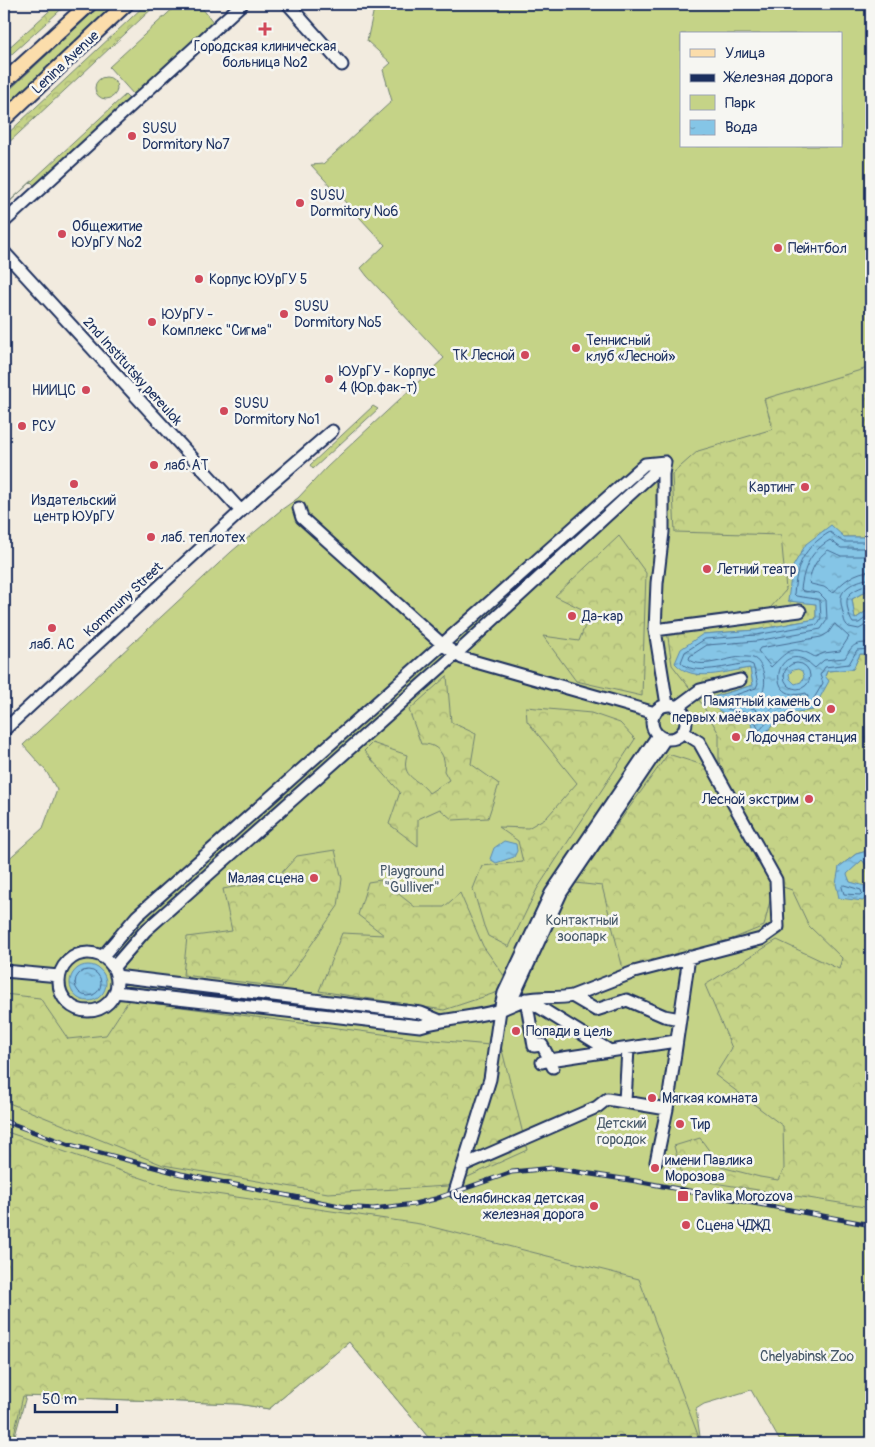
<svg xmlns="http://www.w3.org/2000/svg" width="875" height="1447" font-family="Pangolin,sans-serif">
<defs>
<pattern id="forest-crowns" width="20" height="18" patternUnits="userSpaceOnUse" patternTransform="scale(1.25)"><rect width="20" height="18" fill="#c5d387"/><path d="M2 6a3 3 0 1 1 6 0M12 15a3 3 0 1 1 6 0" fill="none" stroke="#a9b577"/></pattern>
<pattern id="water-ripples" width="26" height="14" patternUnits="userSpaceOnUse" patternTransform="scale(1.25)"><rect width="26" height="14" fill="#85c5e6"/><path d="M2 4q2-2 4 0t4 0M15 11q2-2 4 0t4 0" fill="none" stroke="#6ca0be"/></pattern>
</defs>
<rect width="100%" height="100%" fill="#f2ebdf"/>
<filter id="ink" filterUnits="userSpaceOnUse"><feTurbulence type="fractalNoise" baseFrequency=".02" numOctaves="2"/><feDisplacementMap in="SourceGraphic" scale="10" xChannelSelector="R" yChannelSelector="G"/><feConvolveMatrix kernelMatrix="1 2 1 2 8 2 1 2 1" color-interpolation-filters="sRGB"/></filter>
<g filter="url(#ink)">
<path fill="#c5d387" stroke="#708172" fill-rule="evenodd" d="M102,4h16l-114,106v-15z
M178,4h21l14,18 -79,73 -25,-28z
M375,4h496v1439h-90l-30,-53 -47,14 -8,5 5,34h-268l-84,-101 -80,67 -31,-5 -212,-8 -13,47h-9v-580l39,-35 14,-38 -11,-19 -23,-26 208,-193 50,-42 17,-12 29,-31 117,-109 -77,-82 -6,-8 24,-23 -74,-80 12,-1 69,-63 -9,-31 8,-7 -24,-22zM681,34h160v112h-160z
M95 88a11 11 0 1 1 22 0a11 11 0 1 1-22 0Z
M125,95l4,4 -94,87 -4,-4 -23,21z
M373,406l5,3 -65,60 -3,-4z"/>
<path fill="url(#forest-crowns)" stroke="#708172" d="M57,4h10l-63,57v-9z
M146,4h11l-153,143v-10z
M871,367v170h-27l-56,63 28,4v15l-60,11 -53,4 -7,41 54,-7 3,17 -50,15 22,14 25,5 7,25 25,-30 31,-4 14,-39 26,-2 7,-15h11v196l-15,4 -17,13 11,15 -4,-8 16,-14 9,10v338l-188,-30 -9,-32 26,-8 21,29 39,10 18,3 6,-11 -1,-43 -68,-51 17,-27 -27,-63 72,-45 62,29 3,-11 -33,-32 -17,-36 -18,-6 -10,42 -61,25 -80,18 -21,-83 -27,-3 93,-129 51,16v-36l-17,-30 -30,-39 -6,-41 97,-8 23,-26 -5,-55 -106,-3 -3,-58 26,-23 75,-22 -9,-30z
M619,536l27,37 -4,123 -66,-15 -33,-45 36,5 11,-28 -35,-17z
M868,590h3v18l-16,11 -3,-20z
M447,676l4,46 25,12 -5,30 28,20 -11,34 -35,2 -13,-11 -22,10v27l-29,-22 11,-32 -36,-41 8,-8 35,12c-7,24 12,23 22,38l20,-13 -5,-9c3,-16 -7,-28 -23,-27l-12,-34z
M526,707l65,6 29,10 15,16 -98,150 -28,58 -21,-11 -4,-10 -11,-37 9,-23 41,-4 -5,-21 -20,-14 30,1 19,-11 30,-34 -50,-62z
M335,850l7,29 -4,27 -56,81 -99,-12 4,-38 45,-6 -9,-42 53,-10 21,-23z
M381,880l34,27h29l16,-14 23,53 22,31 -7,15 -54,18 -125,-19 23,-58 42,2 -26,-20 10,-33z
M4,994l36,4 28,41 38,-4 23,-35 283,38 89,8 26,104 -79,36 -120,7 -165,-28 -159,-64z
M4,1131l164,56 252,37 219,55 62,164h-268l-84,-101 -80,67 -31,-5 -215,-8 -11,47h-8z"/>
<path fill="url(#water-ripples)" stroke="#5b89b0" fill-rule="evenodd" d="M831,525l13,12h27v53h-3l-16,9 3,20 16,-11v46h-11l-7,15 -26,2 -2,5 4,5 -16,29 -31,4 -26,30 -6,-25 -25,-5 -22,-14 50,-15 -3,-17c-24,3 -57,16 -75,-5l6,-14 22,-15 53,-4 60,-11v-15l-28,-3 4,-33 14,-24zM798,669l4,2 2,6 -3,5 -6,2 -5,-5 -1,-5 4,-4z
M504,841l12,3 1,7 -3,6 -18,6 -6,-4 4,-11z
M871,850v20l-9,-10 -15,14 3,8 19,5 1,5 -7,9 -24,-3 -3,-14 3,-17 17,-13z
M70 983a18 18 0 1 1 36 0a18 18 0 1 1-36 0Z"/>
<g fill="none" stroke-linecap="round" stroke-linejoin="round">
<path stroke="#456b94" stroke-width="1" d="M871,542h-28l-13,-10c-27,16 -33,32 -36,62l2,2 20,3 4,2 1,17 -3,6 -62,11 -51,4 -20,13 -4,10c10,15 51,3 67,1l5,2 5,18 -2,5 -36,12 -2,3 9,6 26,5 5,15 2,1 19,-21 31,-4 13,-22 -3,-8 5,-8 24,-3 8,-14 14,-1
M871,548h-30l-11,-8c-20,12 -26,27 -29,49l2,2 16,2 7,7 1,20 -6,9 -64,12 -50,4 -17,11 -1,3c13,13 47,-7 64,-1 10,3 15,26 9,34 -5,6 -15,7 -21,9l-2,2 2,2 14,4 8,8 15,-14 27,-3 3,-3 -2,-4c-39,11 -33,-45 -3,-34 5,2 8,6 12,9l9,-8 21,-2c8,-14 9,-15 26,-15
M871,556h-30l-13,-6c-11,8 -17,19 -19,32l2,2 13,3 9,6c9,-11 23,-22 38,-22
M871,579c-9,-1 -28,7 -30,18 -1,5 1,11 2,16 1,6 1,10 6,14l10,2 12,-7
M871,585c-6,0 -18,5 -22,10 -5,5 0,23 4,28h6l12,-9
M835,624l14,13 -9,14 -16,2 -9,4c-24,-14 -28,-5 -44,10l-13,-16 2,-3 61,-11 7,-4z
M784 676a13 13 0 1 1 26 0a13 13 0 1 1-26 0Z
M844,885l17,5 1,3 -2,2 -16,-1 -2,-7z
M75 983a13 13 0 1 1 26 0a13 13 0 1 1-26 0Z"/>
<defs>
<path id="minor" d="M288,4l54,61
M4,222l238,-218
M4,252l237,259
M665,462l-2,12v58l-6,51 -2,47 12,75
M299,508l3,10 141,127 19,13 193,55
M655,630l145,-19
M652 722a17 17 0 1 1 34 0a17 17 0 1 1-34 0Z
M677,707l23,-17 40,-10
M4,730l261,-241 67,-58
M59 982a29 29 0 1 1 58 0a29 29 0 1 1-58 0Z
M102,957l35,-41 508,-452 20,-2
M113,968l32,-37 311,-277 209,-192
M4,971l55,5
M116,976l305,37 17,7
M115,992l305,34c26,-8 54,-8 80,-16 8,-3 17,-8 25,-10 15,-4 32,-1 47,-4l62,-24 127,-33 17,-12 -2,-47 -77,-138 -16,-10
M572,996l24,14 31,-10 37,16 16,3 -13,90 -11,53
M503,1007l11,-12 47,-102 104,-154
M680,1019l9,-62
M542,1062l8,-2 -8,-15 -8,1 -8,-47 84,52
M553,1067l-3,-7 126,-19
M625,1101l3,-52
M464,1165l133,-58 10,-8 60,10
M455,1192l35,-113 10,-69 4,-17 47,-100 107,-158"/>
<path id="major" d="M4,82l85,-78
M4,119l122,-115"/>
</defs>
<use href="#minor" stroke="#1b2f5e" stroke-width="15"/>
<use href="#major" stroke="#1b2f5e" stroke-width="18"/>
<use href="#minor" stroke="#f6f6f2" stroke-width="11"/>
<use href="#major" stroke="#fbddab" stroke-width="14"/>
<defs>
<path id="rail" d="M4,1121l66,24 111,29 164,33 28,2 41,-5 21,-5 77,-27 40,-4 84,13 235,44"/>
</defs>
<use href="#rail" stroke="#1b2f5e" stroke-width="5"/>
<use href="#rail" stroke="#f6f6f2" stroke-width="3" stroke-dasharray="9" stroke-linecap="butt"/>
</g>
</g>
<g fill="#d1495b" stroke="#f6f6f2" stroke-width="2">
<path d="M262.5 21.5h5v5h5v5h-5v5h-5v-5h-5v-5h5z"/>
<circle cx="132" cy="136" r="5"/>
<circle cx="300" cy="203" r="5"/>
<circle cx="62" cy="234" r="5"/>
<circle cx="778" cy="248" r="5"/>
<circle cx="199" cy="279" r="5"/>
<circle cx="284" cy="314" r="5"/>
<circle cx="152" cy="322" r="5"/>
<circle cx="576" cy="348" r="5"/>
<circle cx="525" cy="355" r="5"/>
<circle cx="329" cy="379" r="5"/>
<circle cx="86" cy="390" r="5"/>
<circle cx="224" cy="411" r="5"/>
<circle cx="22" cy="426" r="5"/>
<circle cx="154" cy="465" r="5"/>
<circle cx="74" cy="484" r="5"/>
<circle cx="805" cy="487" r="5"/>
<circle cx="151" cy="537" r="5"/>
<circle cx="707" cy="569" r="5"/>
<circle cx="572" cy="616" r="5"/>
<circle cx="52" cy="628" r="5"/>
<circle cx="831" cy="709" r="5"/>
<circle cx="736" cy="737" r="5"/>
<circle cx="809" cy="799" r="5"/>
<circle cx="314" cy="878" r="5"/>
<circle cx="516" cy="1031" r="5"/>
<circle cx="652" cy="1098" r="5"/>
<circle cx="680" cy="1124" r="5"/>
<circle cx="655" cy="1168" r="5"/>
<rect x="677" y="1190" width="12" height="12" rx="2.5"/>
<circle cx="594" cy="1206" r="5"/>
<circle cx="686" cy="1225" r="5"/>
</g>
<g text-anchor="middle" stroke-width="5" stroke-linejoin="round" paint-order="stroke">
<g font-size="14" fill="#1b2f5e" stroke="#f6f6f2" text-anchor="start">
<text x="265" y="51" text-anchor="middle">Городская клиническая<tspan x="265" dy="16">больница №2</tspan></text>
<text x="142" y="133">SUSU<tspan x="142" dy="16">Dormitory №7</tspan></text>
<text x="310" y="200">SUSU<tspan x="310" dy="16">Dormitory №6</tspan></text>
<text x="72" y="231">Общежитие<tspan x="72" dy="16">ЮУрГУ №2</tspan></text>
<text x="788" y="253">Пейнтбол</text>
<text x="209" y="284">Корпус ЮУрГУ 5</text>
<text x="294" y="311">SUSU<tspan x="294" dy="16">Dormitory №5</tspan></text>
<text x="162" y="319">ЮУрГУ -<tspan x="162" dy="16">Комплекс "Сигма"</tspan></text>
<text x="586" y="345">Теннисный<tspan x="586" dy="16">клуб «Лесной»</tspan></text>
<text x="515" y="360" text-anchor="end">ТК Лесной</text>
<text x="339" y="376">ЮУрГУ - Корпус<tspan x="339" dy="16">4 (Юр.фак-т)</tspan></text>
<text x="76" y="395" text-anchor="end">НИИЦС</text>
<text x="234" y="408">SUSU<tspan x="234" dy="16">Dormitory №1</tspan></text>
<text x="32" y="431">РСУ</text>
<text x="164" y="470">лаб. АТ</text>
<text x="795" y="492" text-anchor="end">Картинг</text>
<text x="74" y="505" text-anchor="middle">Издательский<tspan x="74" dy="16">центр ЮУрГУ</tspan></text>
<text x="161" y="542">лаб. теплотех</text>
<text x="717" y="574">Летний театр</text>
<text x="582" y="621">Да-кар</text>
<text x="52" y="649" text-anchor="middle">лаб. АС</text>
<text x="821" y="706" text-anchor="end">Памятный камень о<tspan x="821" dy="16">первых маёвках рабочих</tspan></text>
<text x="746" y="742">Лодочная станция</text>
<text x="799" y="804" text-anchor="end">Лесной экстрим</text>
<text x="304" y="883" text-anchor="end">Малая сцена</text>
<text x="526" y="1036">Попади в цель</text>
<text x="662" y="1103">Мягкая комната</text>
<text x="690" y="1129">Тир</text>
<text x="665" y="1165">имени Павлика<tspan x="665" dy="16">Морозова</tspan></text>
<text x="694" y="1201">Pavlika Morozova</text>
<text x="584" y="1203" text-anchor="end">Челябинская детская<tspan x="584" dy="16">железная дорога</tspan></text>
<text x="696" y="1230">Сцена ЧДЖД</text>
</g>
<g font-size="14" fill="#1b2f5e" stroke="#f6f6f2">
<text transform="translate(65 62) rotate(-43)" y="5">Lenina Avenue</text>
<text transform="translate(133 371) rotate(48)" y="5">2nd Institutsky pereulok</text>
<text transform="translate(123 599) rotate(-43)" y="5">Kommuny Street</text>
</g>
<g font-size="14" fill="#465868" stroke="#f6f6f2">
<text x="412" y="876">Playground<tspan x="412" dy="16">"Gulliver"</tspan></text>
<text x="582" y="925">Контактный<tspan x="582" dy="16">зоопарк</tspan></text>
<text x="622" y="1128">Детский<tspan x="622" dy="16">городок</tspan></text>
<text x="807" y="1361">Chelyabinsk Zoo</text>
</g>
</g>
<rect width="875" height="1447" fill="none" stroke="#f6f6f2" stroke-width="20"/>
<rect x="10" y="10" width="855" height="1427" fill="none" stroke="#1b2f5e" stroke-width="2" filter="url(#ink)"/>
<rect x="680" y="32" width="162" height="115" fill="#f6f6f2" stroke="#9ea6b7"/>
<rect x="690" y="49" width="25" height="8" fill="#fbddab" stroke="#9ea6b7"/>
<text x="725" y="58" font-size="15" fill="#1b2f5e">Улица</text>
<rect x="690" y="74" width="25" height="8" fill="#1b2f5e" stroke="#9ea6b7"/>
<text x="725" y="82" font-size="15" fill="#1b2f5e">Железная дорога</text>
<rect x="690" y="95" width="25" height="15" fill="#c5d387" stroke="#9ea6b7"/>
<text x="725" y="108" font-size="15" fill="#1b2f5e">Парк</text>
<rect x="690" y="120" width="25" height="15" fill="url(#water-ripples)" stroke="#9ea6b7"/>
<text x="725" y="132" font-size="15" fill="#1b2f5e">Вода</text>
<path d="M35 1404v8h82v-8" fill="none" stroke="#1b2f5e" stroke-width="2.5"/>
<text x="42" y="1404" font-size="15" fill="#1b2f5e" stroke="#f6f6f2" stroke-width="4" paint-order="stroke">50 m</text>
</svg>
